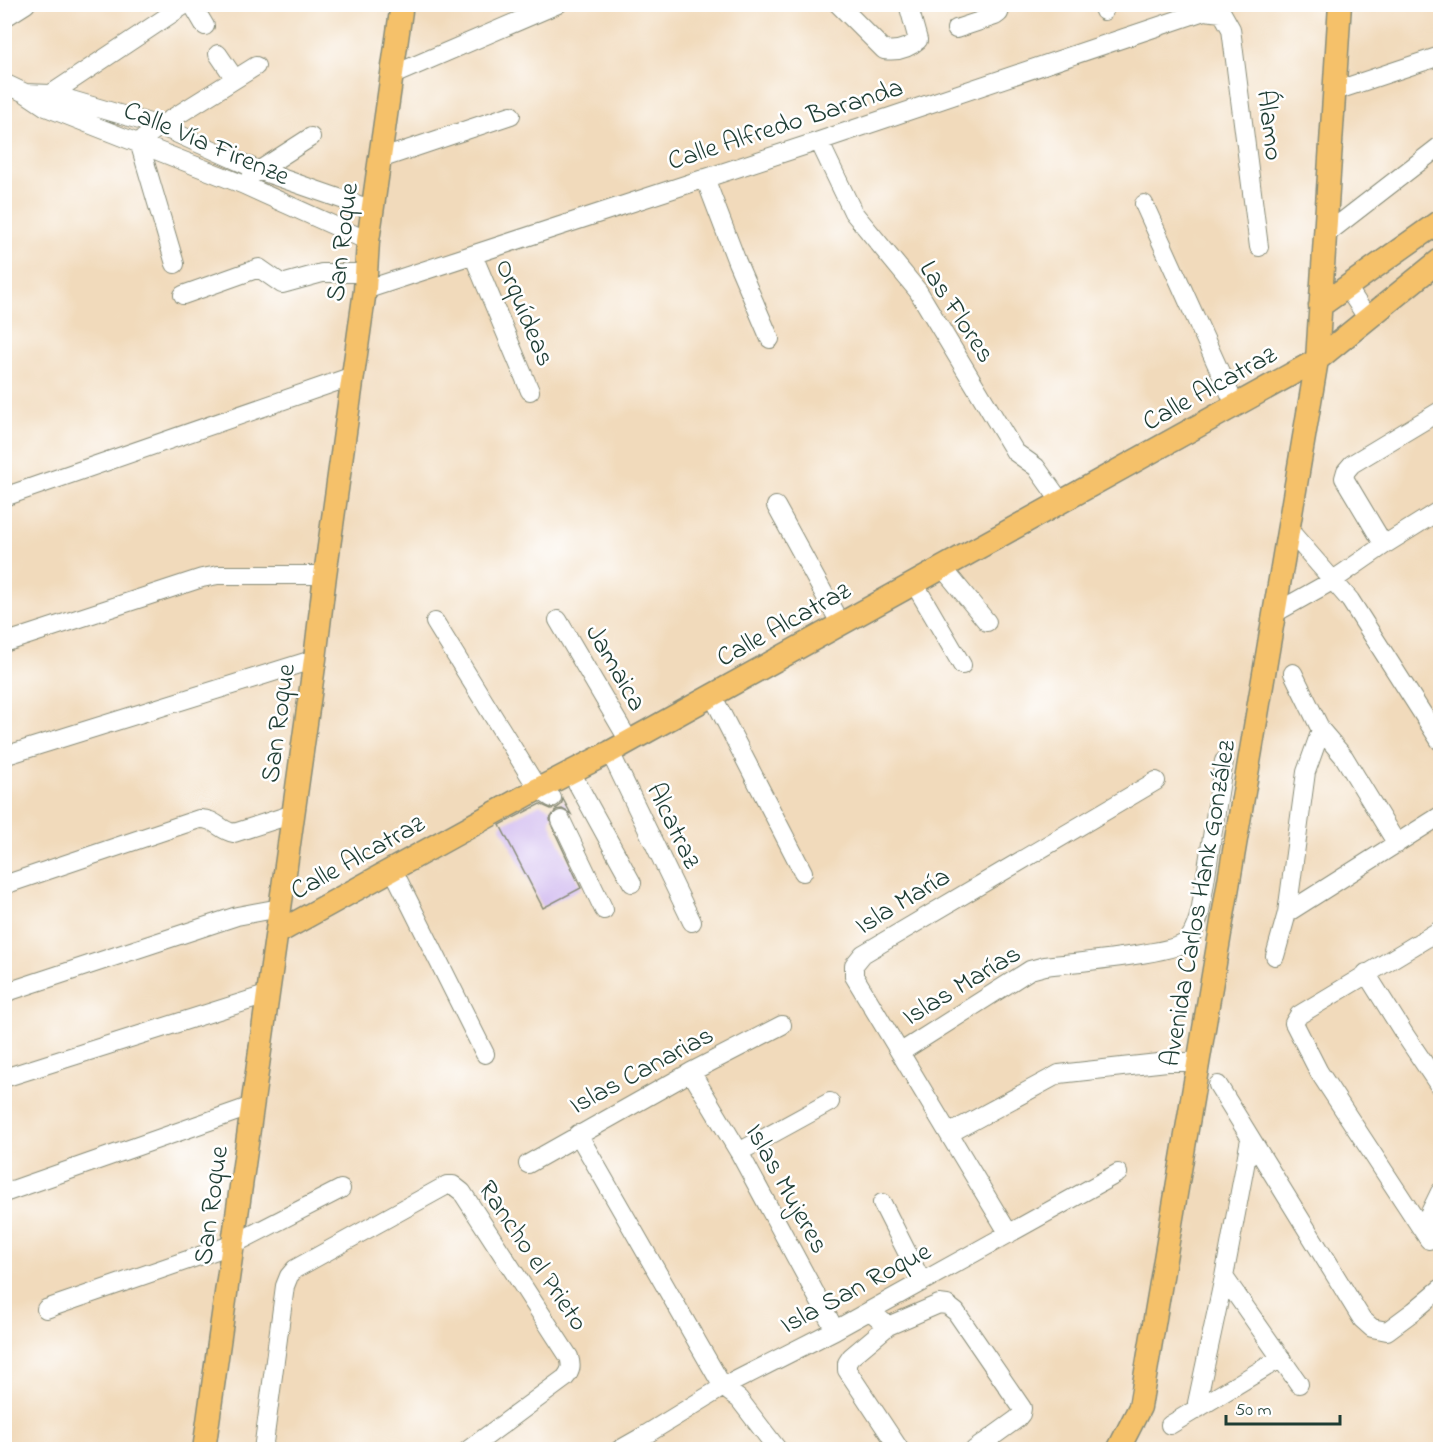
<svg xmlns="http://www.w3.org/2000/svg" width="1445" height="1454" font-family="'Indie Flower',sans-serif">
<rect width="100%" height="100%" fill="#fff"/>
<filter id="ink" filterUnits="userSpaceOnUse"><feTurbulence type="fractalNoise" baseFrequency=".0167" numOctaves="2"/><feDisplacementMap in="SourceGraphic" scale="12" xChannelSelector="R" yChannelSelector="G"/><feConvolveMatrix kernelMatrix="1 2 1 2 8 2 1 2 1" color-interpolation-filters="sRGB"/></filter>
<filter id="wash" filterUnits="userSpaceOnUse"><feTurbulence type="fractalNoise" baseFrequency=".008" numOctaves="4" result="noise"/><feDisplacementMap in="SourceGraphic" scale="24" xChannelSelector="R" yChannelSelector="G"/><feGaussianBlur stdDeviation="1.35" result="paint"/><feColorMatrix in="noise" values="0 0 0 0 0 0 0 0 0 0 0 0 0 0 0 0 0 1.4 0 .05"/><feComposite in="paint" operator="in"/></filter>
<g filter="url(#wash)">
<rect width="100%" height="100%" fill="#f1dabb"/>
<g id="blocks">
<path fill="#ceb6ee" d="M563,799l8,15 -9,-5 -6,1 -6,9 1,5 30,64 -38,20 -43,-83 40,-21 11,5 6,-1 4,-3z"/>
</g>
</g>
<g filter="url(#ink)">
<use href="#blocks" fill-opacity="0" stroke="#888c78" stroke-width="1.5"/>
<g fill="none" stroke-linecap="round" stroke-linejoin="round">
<defs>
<path id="minor" d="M192,4l13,22
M838,4l46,46c13,2 24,-1 34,-10l-10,-36
M1102,4l2,7
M4,18l22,-14
M956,29l39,-13 4,-3 3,-9
M218,54l17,25
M393,75l165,-71
M4,83l21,10 21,14 196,77 126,57
M1335,91l105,-35
M25,93l26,1 109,32 98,44 115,40
M49,99l2,-5 135,-90
M819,141l34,71 65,79 97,161 21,15 25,35
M380,159l131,-44
M252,175l59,-38
M705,178l32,84 33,77
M1144,204l91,201
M1325,235l115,-89
M473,255l57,136
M175,264l-36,-122 21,-16 96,-60
M1347,287l21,32
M365,290l454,-149 385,-130 18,2 9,16 28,218
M183,295l76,-27 23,16 40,-11h44
M4,497l349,-121
M776,506l64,117
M1289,530l61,70 90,141
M1384,545l-40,-67 2,-7 6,-7 88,-53
M942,567l45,55
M914,583l48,82
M1275,613l57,-32 52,-36 56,-35
M558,620l71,121
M435,622l103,167 14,9
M4,643l198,-65 16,-3h107
M1293,673l28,57 23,27 53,87
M712,695l91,177
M610,752l82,170
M4,756l311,-97
M571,772l61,111
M561,820l43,90
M393,870l92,184
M4,885l195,-66c16,-1 21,12 35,14l59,-19
M1287,913l153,-97
M1275,956l12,-43 19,-141 15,-42
M1366,973l39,62 35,52
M4,993l233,-77 43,-8
M901,1052l129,-82 15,-4c25,-3 126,-12 141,-24 8,-7 11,-20 14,-29l24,-152
M691,1072l48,80 96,178
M4,1078l262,-83
M1218,1085l144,234 10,9 15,3 27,-20 26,-22
M950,1133l109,-59 108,-12h32
M578,1134l145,253 16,12 39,51
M739,1152l91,-50
M528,1164l163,-92 91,-47
M4,1193l248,-87
M882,1203l40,79
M1422,1229l18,-37
M1009,1234l-155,-258v-11l9,-11 293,-173
M1429,1240l-110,-168 -25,-49 5,-8 141,-85
M1224,1277l75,107
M46,1309l188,-65 107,-55
M870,1311l18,15 51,-22 8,1 9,7 66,96 -1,6 -4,5 -43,31
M888,1326l-37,31 -4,6v7l53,80
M1199,1408l-2,-5 27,-126 26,-138
M1170,1425l111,-67
M263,1450l22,-164 4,-10 6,-7 152,-84h6l9,7 107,165c3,9 2,14 -4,21l-97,72
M619,1450l23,-13 81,-50 112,-57 283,-157"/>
<path id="major" d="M1320,306l120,-85
M277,933l261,-144 72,-37 707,-392 123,-100
M204,1450l111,-791 10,-84 40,-285 3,-49 34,-237
M1118,1450l22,-43 177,-1047 23,-356"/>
</defs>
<use href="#minor" stroke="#888c78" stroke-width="20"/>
<use href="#major" stroke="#888c78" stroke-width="25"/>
<use href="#minor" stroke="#fff" stroke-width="18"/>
<use href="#major" stroke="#f5c16b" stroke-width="22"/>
</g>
</g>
<g text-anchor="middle" stroke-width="5" stroke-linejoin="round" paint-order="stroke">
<g font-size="27" fill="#1f3d34" stroke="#fff">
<text transform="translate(785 123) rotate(-18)" y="9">Calle Alfredo Baranda</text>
<text transform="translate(1271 125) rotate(83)" y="9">Álamo</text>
<text transform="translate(207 142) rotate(23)" y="9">Calle Vía Firenze</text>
<text transform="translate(341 242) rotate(-83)" y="9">San Roque</text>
<text transform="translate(958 311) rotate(57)" y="9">Las Flores</text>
<text transform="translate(526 312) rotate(67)" y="9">Orquídeas</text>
<text transform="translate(1209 387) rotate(-29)" y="9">Calle Alcatraz</text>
<text transform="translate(783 623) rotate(-29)" y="9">Calle Alcatraz</text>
<text transform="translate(617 667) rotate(60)" y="9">Jamaica</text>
<text transform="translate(277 723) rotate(-82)" y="9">San Roque</text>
<text transform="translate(675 825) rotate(64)" y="9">Alcatraz</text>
<text transform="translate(357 856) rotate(-29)" y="9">Calle Alcatraz</text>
<text transform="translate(902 900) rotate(-31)" y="9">Isla María</text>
<text transform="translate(1197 903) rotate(-80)" y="9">Avenida Carlos Hank González</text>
<text transform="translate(961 984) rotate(-31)" y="9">Islas Marías</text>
<text transform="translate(641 1069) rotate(-28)" y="9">Islas Canarias</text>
<text transform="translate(788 1188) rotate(61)" y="9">Islas Mujeres</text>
<text transform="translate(210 1205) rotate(-82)" y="9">San Roque</text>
<text transform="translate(534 1255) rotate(56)" y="9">Rancho el Prieto</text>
<text transform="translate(855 1287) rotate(-28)" y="9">Isla San Roque</text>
</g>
</g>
<rect width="1445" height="1454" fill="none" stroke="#fff" stroke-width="24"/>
<path d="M1226 1415v9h114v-9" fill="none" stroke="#1f3d34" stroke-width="3"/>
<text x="1235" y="1415" font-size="18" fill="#1f3d34" stroke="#ffffff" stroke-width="4.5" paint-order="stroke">50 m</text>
</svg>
